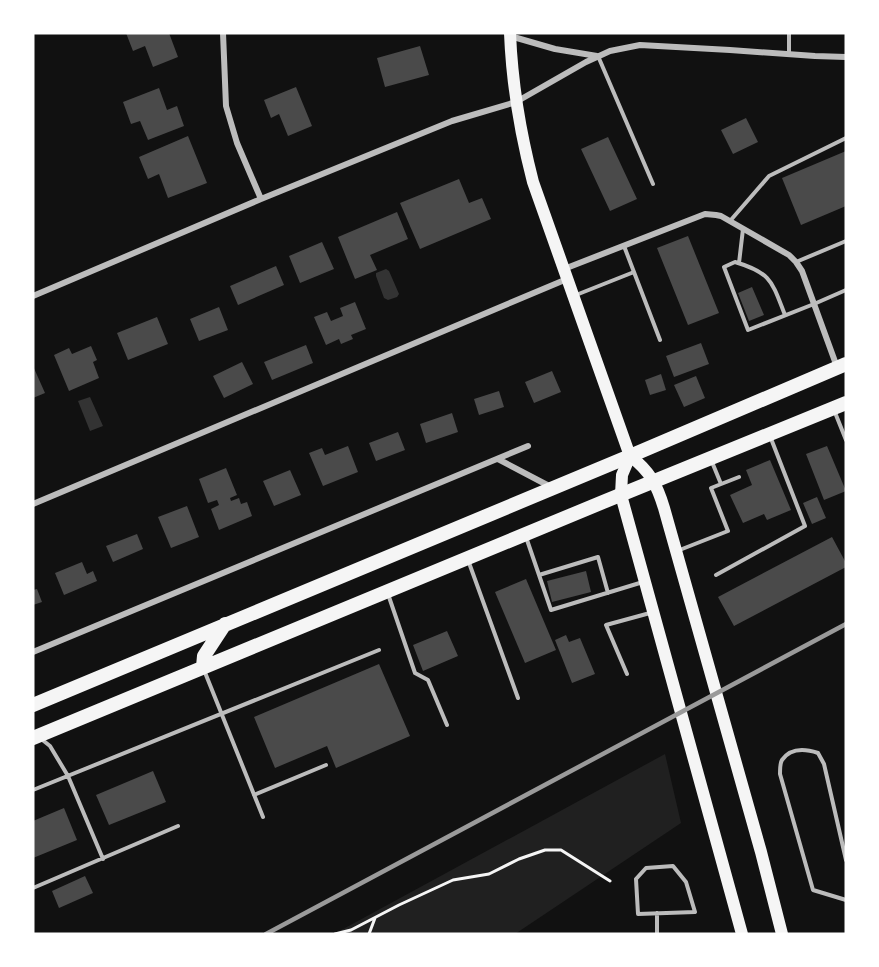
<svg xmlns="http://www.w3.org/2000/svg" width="879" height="967" font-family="'Roboto Condensed',sans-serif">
<rect width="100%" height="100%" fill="#111"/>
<path fill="#202020" d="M665,754l16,69 -166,111h-181z"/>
<path fill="#333" d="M386,269l3,2 10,23 -2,3 -9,3 -4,-2 -8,-22v-3z
M90,397l13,29 -13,5 -12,-30z"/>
<path fill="#4a4a4a" d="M126,33h43l9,24 -25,10 -8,-21 -12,5z
M420,46l9,29 -44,12 -8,-29z
M296,87l16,39 -24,10 -9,-22 -8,4 -7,-18z
M159,88l8,22 10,-4 7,20 -36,14 -8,-19 -9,3 -8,-22z
M746,118l12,24 -25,12 -12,-24z
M188,136l19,47 -39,15 -9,-24 -11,5 -9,-22z
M608,137l29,62 -27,12 -29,-62z
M846,151v55l-45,19 -19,-47z
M459,179l10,24 13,-5 9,21 -71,30 -20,-46z
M397,212l11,27 -38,16 7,15 -22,9 -17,-42z
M688,236l31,77 -31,12 -31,-77z
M322,242l12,27 -34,14 -11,-27z
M276,266l8,19 -46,20 -8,-19z
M752,287l12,28 -15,6 -11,-28z
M355,302l11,27 -15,6 2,4 -12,5 -2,-5 -13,6 -12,-28 13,-5 4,9 12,-5 -3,-8z
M219,307l9,23 -29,11 -9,-22z
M157,317l11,27 -40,16 -11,-27z
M701,343l8,21 -35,13 -8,-21z
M306,345l7,18 -41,17 -8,-18z
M91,346l6,14 -4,2 6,16 -30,13 -15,-36 15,-7 3,6z
M242,362l11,22 -29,14 -11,-22z
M33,366l12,27 -12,5z
M552,371l9,21 -27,11 -9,-21z
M661,374l5,16 -16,5 -5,-15z
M696,376l9,22 -21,9 -10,-22z
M499,391l5,16 -25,8 -5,-16z
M452,413l6,19 -32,11 -6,-19z
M398,432l7,18 -29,11 -7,-18z
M348,446l10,26 -35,14 -14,-33 13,-5 3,7z
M827,446l19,45 -22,9 -18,-46z
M770,460l21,50 -24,10 -3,-6 -21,9 -13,-28 22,-10 -6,-15z
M226,468l11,27 -7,3 1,3 8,-3 2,6 6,-2 5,14 -33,14 -8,-21 8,-4 -2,-5 -9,3 -9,-24z
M290,470l11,25 -27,11 -11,-25z
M817,497l9,21 -14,6 -9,-21z
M187,506l12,31 -28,11 -13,-31z
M137,534l6,15 -30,13 -7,-16z
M832,537l14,26v4l-112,59 -16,-29z
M82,562l5,12 6,-3 4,10 -33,14 -9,-22z
M586,571l5,21 -39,10 -5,-21z
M526,579l30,71 -31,13 -30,-71z
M37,589l5,13 -9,3v-15z
M447,631l11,25 -35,15 -10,-26z
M566,635l3,7 11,-4 15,36 -23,9 -17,-43z
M379,664l31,72 -74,32 -9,-22 -52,22 -21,-51z
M153,771l13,31 -57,23 -13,-30z
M64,808l13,32 -44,18v-37z
M85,876l8,17 -34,15 -7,-17z"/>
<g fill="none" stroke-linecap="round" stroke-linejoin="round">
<path stroke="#f5f5f5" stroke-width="3" d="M335,934l16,-4 48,-25 54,-25 36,-6 30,-15 26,-9h16l49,31
M369,934l6,-16"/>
<path stroke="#bcbcbc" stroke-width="4" d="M789,33v21
M598,56l55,128
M730,221l39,-45 77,-38
M624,246l36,94
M796,262l50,-21
M739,263l4,-34
M576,295l58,-23
M785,315c-13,-33 -13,-42 -50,-53l-11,5 24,63 66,-26 32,-14
M834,410l12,30
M712,462l9,22
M526,537l25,73 92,-28
M677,551l51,-20 -17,-43 28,-11
M468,560l50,138
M539,575l59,-18 10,36
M716,575l89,-49 -35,-90
M388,594l27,79 13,7 19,45
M204,670l59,147
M627,674l-21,-49 44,-12
M40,738l10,8 18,30 35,83
M33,790l346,-140
M254,795l72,-30
M846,860l-22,-96 -6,-11c-12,-4 -27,-6 -36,7 -2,3 -2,10 -2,14l33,116 33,10
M673,866l13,16 9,30 -57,2 -2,-35 10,-11z
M33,888l145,-62
M657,913v21"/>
<path stroke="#bcbcbc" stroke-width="6" d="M223,33l3,73 11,37 24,56
M510,36l45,13 42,7
M564,269l141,-55 11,1 5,1 68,39 7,7 6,9 35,96
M33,296l228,-97 191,-78 64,-19 70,-40 24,-11 30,-6 90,5 85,6 31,1
M498,459l55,29
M33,504l534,-225
M33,652l495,-206"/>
<path stroke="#f5f5f5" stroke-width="12" d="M510,33c2,51 10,99 23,149l97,274c20,15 27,29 34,52l97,344 21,82
M630,456l-8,19 -1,20 121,439"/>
<path stroke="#f5f5f5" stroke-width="14" d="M203,667l1,-11 21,-32
M33,705l597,-249 216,-92
M33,738l570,-236 243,-99"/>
<path stroke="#9a9a9a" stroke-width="4.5" d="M266,934l580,-310"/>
</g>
<rect width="879" height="967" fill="none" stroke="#ffffff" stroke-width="69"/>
</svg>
